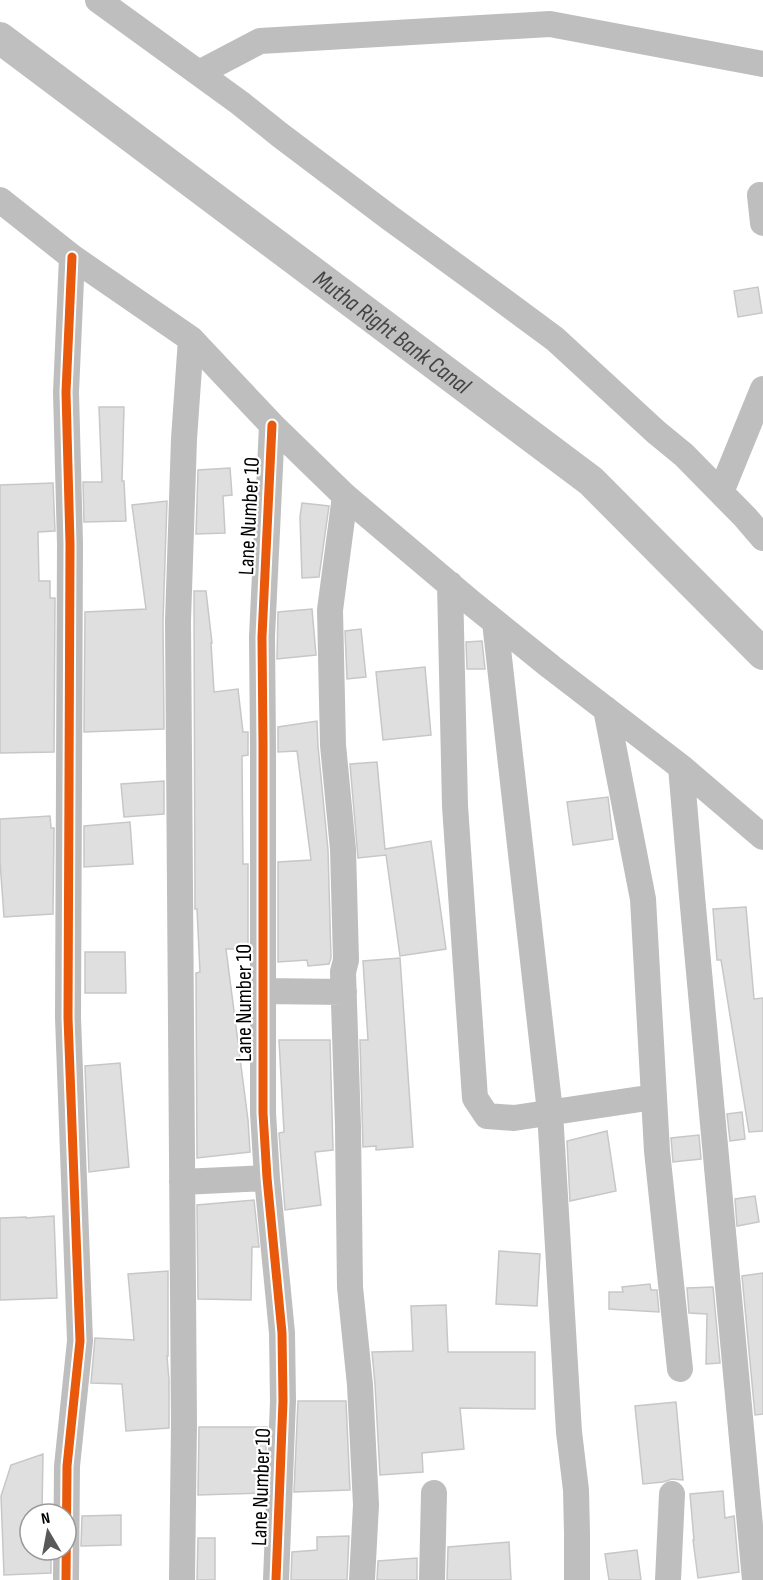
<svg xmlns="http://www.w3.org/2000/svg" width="763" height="1580" font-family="'Sofia Sans Condensed',sans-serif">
<rect width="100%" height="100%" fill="#fff"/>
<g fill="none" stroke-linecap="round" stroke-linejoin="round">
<path stroke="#bfbfbf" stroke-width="32" id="s1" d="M0,38l591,443 172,173"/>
</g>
<path fill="#dfdfdf" stroke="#c7c7c7" stroke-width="1.5" d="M758,287l4,26 -24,4 -4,-26z
M99,407h25l-2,74h2l2,40 -42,1 -1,-40h19z
M230,468l2,27 -9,1 2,37 -29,1 2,-64z
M53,483l2,48 -17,1 1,49h11v17h5l-1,154 -54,1v-268z
M167,501l-4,120 1,108 -80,3 1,-120 61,-3 -14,-104z
M302,503l27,3 -10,71 -17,1 -2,-61z
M194,591h12l6,52h-1l3,49 24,-3 5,43h5v23l-6,1 1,108h5v85h-22l22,171 2,32 -53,6 -1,-185 4,-1 -3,-63h-2z
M312,609l4,46 -39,4 1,-47z
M361,629l5,48 -19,2 -2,-48z
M482,641l3,28h-18l-1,-27z
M425,667l6,68 -48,5 -7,-68z
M317,721l1,25 10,104 3,108 -2,6 -21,2 -1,-6 -29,2v-100l33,-2 -14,-109 -19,1v-25z
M377,762l8,87 46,-8 15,108 -46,7 -14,-101 -28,3 -8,-94z
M164,781v33l-40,3 -3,-33z
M608,797l5,42 -40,6 -6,-43z
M50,816l1,12h3l-1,86 -49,3 -4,-55v-43z
M130,822l3,42 -49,3v-41z
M746,907l8,92 9,-1v133l-14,1 -28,-172h-4l-4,-51z
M85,952h40l1,41h-41z
M400,958l13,189 -37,3v-4l-13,1 -3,-107h8l-5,-79z
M279,1040h51l3,110 -18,2 6,53 -36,5 -6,-77 5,-1z
M120,1063l9,104 -40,5 -4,-106z
M742,1112l3,27 -15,2 -3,-27z
M607,1131l9,60 -46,10 -3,-60z
M699,1135l2,24 -28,3 -2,-24z
M755,1196l4,26 -22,4 -2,-27z
M254,1200l5,47h-7l-1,53 -53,-1 -1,-94z
M54,1216l3,82 -57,2v-82l26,-1v1z
M499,1251l41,3 -3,52 -41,-2z
M168,1271v85h-1l2,24v48l-43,3 -4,-47 -31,-1 4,-45 39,2 -6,-66z
M763,1273v141l-8,1 -13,-139z
M650,1284l1,6h6l2,22 -50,-3v-17h14l-1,-5z
M713,1287l7,76 -14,1 1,-50 -18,-1 -2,-25z
M446,1305l2,47h87v57l-75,-1 4,41 -42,4 1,19 -43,3 -5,-91 -3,-32 41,-1 -2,-45z
M298,1401h48l4,89 -56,2z
M676,1402l7,78 -11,-1 -9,3 -20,2 -8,-78z
M199,1427h68l-3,66 -66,2z
M43,1454l-1,58h7v2h-19v36h21v23l-47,2 -3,-79 10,-31z
M723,1491l2,27 9,-2 5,56 -41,6 -5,-38h1l-4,-46z
M121,1515v30l-40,1 1,-30z
M349,1536l-2,44h-56l1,-28 25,-2v-13z
M198,1538h17v42h-18z
M509,1542l2,38h-64l1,-33z
M637,1550l4,30h-32l-4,-26z
M417,1558v22h-40l1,-19z"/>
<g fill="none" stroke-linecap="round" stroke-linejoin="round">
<path stroke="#bebebe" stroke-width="26" d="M98,0l142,103 40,32 110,83 96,70 69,51 101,93 28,23 61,62 18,21
M199,73l61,-32 290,-17 213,40
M760,195l3,28
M0,200l72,57 119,82 81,86 73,71 129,109 77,62 130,100 82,70
M272,425l-10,212 1,108v368l4,65 15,155 1,68 -7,179
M721,492l42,-103
M345,496l-15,114 3,135 10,104 3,111 -3,12 5,155 2,160 10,98 6,120 -4,75
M450,584l5,222 20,292 12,18 27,2 140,-21
M495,622l55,490 19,320 7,58 1,43v47
M606,709l37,190 14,252 23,218
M681,767l11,129 63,684
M263,991l81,1
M182,1182l85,-4
M66,1580l1,-114 13,-125 -12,-323 2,-474 -4,-152 6,-135
M182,1580l2,-155 -6,-804 6,-182 7,-100
M432,1580l2,-87
M668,1580l4,-86"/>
<defs>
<path id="cycleway" d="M272,425l-10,212 1,108v368l4,65 15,155 1,68 -7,179
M66,1580l1,-114 13,-125 -12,-323 2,-474 -4,-152 6,-135"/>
</defs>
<use href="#cycleway" stroke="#fff" stroke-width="13"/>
<use href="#cycleway" stroke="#e8590c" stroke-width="9"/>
</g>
<g text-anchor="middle" stroke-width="4.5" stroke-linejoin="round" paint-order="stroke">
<g font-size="22" fill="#000" stroke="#fff">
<text transform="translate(248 516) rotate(-87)" y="8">Lane Number 10</text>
<text transform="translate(243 1003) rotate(-90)" y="8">Lane Number 10</text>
<text transform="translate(260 1487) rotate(-88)" y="8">Lane Number 10</text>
</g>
<g font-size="24" font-style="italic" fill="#444" stroke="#fff">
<text dy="8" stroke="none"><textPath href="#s1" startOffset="490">Mutha Right Bank Canal</textPath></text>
</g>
</g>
<g transform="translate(48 1532) rotate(350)"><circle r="28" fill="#ffffff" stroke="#999999" stroke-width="1.5"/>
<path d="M0-4.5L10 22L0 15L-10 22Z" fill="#595959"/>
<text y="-9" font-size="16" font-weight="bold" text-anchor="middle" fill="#000000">N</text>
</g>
</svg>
